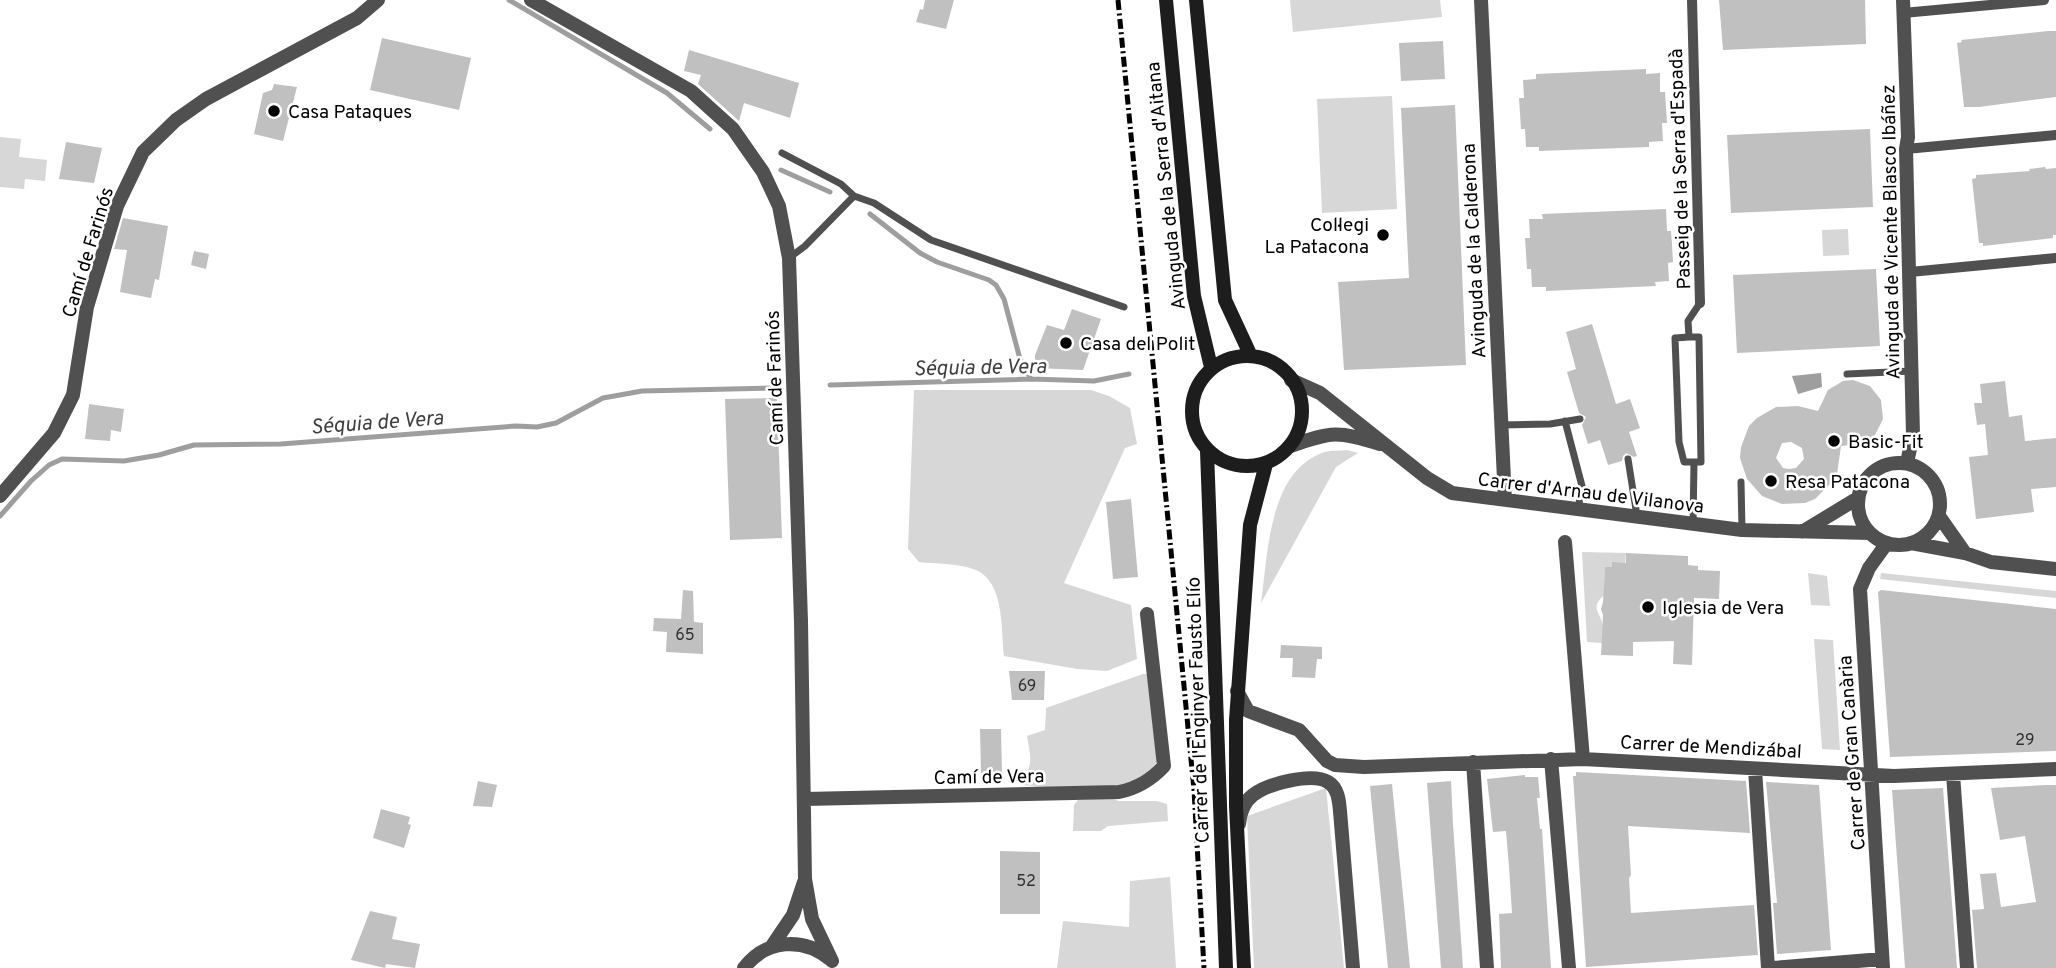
<svg xmlns="http://www.w3.org/2000/svg" width="2056" height="968" font-family="Overpass,sans-serif">
<rect width="100%" height="100%" fill="#fff"/>
<path fill="#d7d7d7" d="M1290,0h150l2,17 -149,15z
M1392,96l5,113 -75,4 -5,-114z
M0,137l21,2 -2,18 28,3 -2,21 -20,-2 -1,10 -24,-2z
M1848,229l1,26 -26,1 -1,-26z
M914,390h177l18,6 21,12 7,36 -12,4 -61,135 67,22 6,54 -30,12 -30,-2 -73,-13c-3,-27 1,-77 -31,-87 -16,-6 -37,-5 -54,-7l-11,-13z
M1347,450l11,3 -22,14 -75,136c7,-48 7,-133 64,-151 7,-2 15,-1 22,-2z
M1582,552l44,1 -1,14 -13,-5v5h-7l-1,28c-15,14 -3,17 -1,31 0,5 -1,12 -1,17l-15,-1z
M1808,573l19,3 3,30 -19,-1z
M1881,573l175,18v7l-176,-19z
M1814,639l19,1 7,110 -18,-1z
M1143,674h4l10,88c-9,10 -18,18 -31,22 -30,7 -74,4 -105,1l-1,-4c15,-15 10,-26 7,-45l18,-6 1,-22z
M1326,788l18,180h-90l-7,-152z
M1113,798l5,3h39l10,3 1,17 -60,5 -7,5h-28l1,-26 4,-5z
M1170,877l6,91h-119l6,-47 66,6 1,-46z"/>
<path fill="#9e9e9e" d="M1821,373l1,14 -24,7 -6,-18z"/>
<g fill="none" stroke-linecap="round" stroke-linejoin="round">
<path stroke="#9e9e9e" stroke-width="5" d="M509,0l158,93 43,36
M781,170l49,22
M870,214l50,39 17,9 52,18 7,5 8,14 16,60 11,20
M830,385l201,-6 63,2 35,-7
M0,516l31,-35 18,-16 13,-6 62,2 35,-6 35,-10 87,-1 235,-18 21,1 19,-4 47,-25 39,-7 131,-3"/>
</g>
<path fill="#c0c0c0" fill-rule="evenodd" d="M925,0h29l-8,29 -30,-7 4,-13 3,1z
M1719,0h146l1,44 -143,6z
M2048,31h8v66l-77,10h-15l-7,-64 5,-1 -1,-2z
M382,38l89,20 -12,52 -89,-20z
M1443,41l2,38 -44,2 -2,-38z
M689,50l110,33 -9,35 -46,-15 -5,18 -41,-37 3,-9 -17,-4z
M1646,69v5l14,-1v19h5l2,31h-5l1,18 -14,1v5l-110,4v-4h-13l-1,-18h-4l-2,-31h5l-1,-18 13,-1v-5z
M274,84l23,3 -14,54 -29,-7 9,-41 9,-3z
M1455,105l11,260 -122,5 -6,-88 71,-4 -8,-170z
M1870,129l3,78 -142,6 -4,-78z
M66,142l36,6 -8,35 -35,-4z
M2045,167l1,2 10,-1v67h-3v3l-70,8v-3h-4l-7,-64 4,-1v-3l54,-4 -1,-2z
M1666,209l1,22h4l1,13 1,18 -5,1 1,18 -14,1 1,4 -110,5v-4h-14l-1,-18h-4l-2,-31h5l-1,-19h14l-1,-5z
M123,218l45,8 -9,54 -4,-1 -4,19 -31,-6 7,-42 -13,-1z
M194,251l15,3 -3,15 -15,-4z
M1876,269l4,77 -143,7 -4,-78z
M1072,309l29,10 -18,51 -48,-2v-13l12,-30 17,5z
M1592,324l24,80 14,-5 10,29 -11,4 8,24 -3,1 -8,-4 -3,3 -1,5 -14,4 -8,-25 -12,4 -6,-19 4,-8 -7,-4 -12,-41 9,-3 -10,-37z
M1853,380l17,6 11,14 2,19 -8,16 -16,9 -18,2 -4,28 -6,9 -16,16 -10,4 -23,1 -20,-8 -15,-17 -7,-21 1,-11 8,-21 8,-8 19,-11 22,-1 20,5 10,-21 15,-9zM1791,442l11,6 2,11 -8,9 -7,1 -6,-1 -7,-10 6,-15z
M2005,381l4,36 13,-2 3,26 31,-3v49l-25,2 3,23 -58,7 -7,-62 19,-2 -3,-31 -8,1 -3,-22h8l-2,-19z
M777,398l5,140 -52,2 -5,-141z
M89,404l35,5 -3,23 -10,-2 -1,11 -25,-2z
M1131,499l7,78 -25,2 -7,-77z
M1626,553l62,3v9l10,1v4l22,1 -1,28 -25,-1 -2,67 -19,-1 1,-23 -41,1v14l-32,-1 2,-40 -2,-6 2,-7 2,-35h7v-5l14,1z
M683,590l10,1 1,31 9,1v31l-37,-2 1,-20 -14,-1 1,-13 27,1z
M1881,590l175,19v142l-166,6 -12,-165z
M1281,645l41,2v12h-5l-2,19 -23,-1 1,-19h-13z
M1009,671h36l-1,29h-32z
M980,729h21l1,43 -21,1z
M1576,772l170,9 4,52 -122,-7 3,49 -2,3 2,35 123,-8 4,50 -172,12 -13,-191h3z
M1525,775v2h13l2,21h-3l3,31h2l9,139h-50l-2,-54 13,-1 -3,-46 -3,-36 -13,1 -6,-53z
M478,781l19,4 -5,22 -19,-1z
M1451,781l2,43 10,144h-22l-14,-185z
M1766,782l53,3 12,165 -54,4 -4,-51h4z
M1392,784l12,121 6,63h-22l-14,-140 -4,-42z
M2046,785h10v183h-79l-5,-58 12,-1 -4,-35 16,-1 5,34 35,-5 -11,-66 -25,4 -9,-52z
M1943,788l14,180h-52l-13,-178z
M381,809l29,8 -2,7 3,1 -7,23 -31,-10z
M1000,851l40,1v62h-40z
M370,911l27,6 -5,22 28,5 -5,24 -29,-4 -1,4 -34,-8z"/>
<g fill="none" stroke-linecap="round" stroke-linejoin="round">
<path stroke="#505050" stroke-width="7" d="M782,153l59,31 13,12 20,7 57,37 193,67
M789,258l16,-12 49,-50
M1689,337l-14,1 4,104 5,20h10
M1847,374l65,-3
M1565,421l17,65 -4,23
M1501,425l49,-1 30,-5
M1628,459l9,57
M1741,482l1,47
M1693,525l1,-63h7l-2,-125h-10l-1,-16 12,-18"/>
<path stroke="#505050" stroke-width="10" d="M1692,0l8,303
M1903,13l141,-13
M1906,149l150,-14
M1910,272l146,-14"/>
<path stroke="#505050" stroke-width="14" d="M531,0l160,91 42,38 30,43 16,34 10,52 12,363 4,258 7,40 20,42
M1481,0l24,500
M1903,0l5,137 -2,12 7,285 -6,29
M1291,380l29,13 107,85 25,15 290,37 128,3
M1291,446c41,-15 47,-15 89,-2
M1858 504a41 41 0 1 1 82 0a41 41 0 1 1-82 0Z
M0,496l54,-63 19,-38 14,-88 30,-101 26,-54 33,-32 30,-21 151,-81 21,-18
M1939,516l26,37
M1802,532l56,-34
M1565,542l18,217
M1911,543l54,10 26,9 65,7
M1237,691l11,20 51,19 28,31 8,4 29,2 219,-8 311,17 162,-7
M1551,759l18,209
M1473,762l14,206
M1755,769l13,199
M1953,774l14,194
M805,799l314,-7c19,-4 32,-12 45,-26l-17,-152
M1239,824c1,-11 5,-22 14,-29 14,-11 59,-23 75,-13 10,6 11,18 12,29l13,157
M772,946l21,-31 11,-33
M744,968c22,-29 59,-31 86,-9
M1773,968l109,-9
M1883,968l-23,-379 9,-21 18,-25"/>
<path stroke="#1d1d1d" stroke-width="14" d="M1166,0l28,296 17,71
M1196,0l29,300 25,54
M1192 411a55 55 0 1 1 110 0a55 55 0 1 1-110 0Z
M1207,451l19,517
M1244,968l-8,-162v-86l14,-195 16,-61"/>
<path stroke="#000" stroke-width="5" stroke-dasharray="10 3.5 2 3.5" stroke-linecap="butt" d="M1118,0l76,790 10,178"/>
</g>
<g fill="#000" stroke="#fff" stroke-width="2.5">
<circle cx="274" cy="111" r="7"/>
<circle cx="1383" cy="235" r="7"/>
<circle cx="1066" cy="343" r="7"/>
<circle cx="1834" cy="441" r="7"/>
<circle cx="1771" cy="481" r="7"/>
<circle cx="1648" cy="607" r="7"/>
</g>
<g text-anchor="middle" stroke-width="5" stroke-linejoin="round" paint-order="stroke">
<g font-size="16" fill="#303030">
<text x="685" y="640">65</text>
<text x="1027" y="691">69</text>
<text x="2025" y="745">29</text>
<text x="1026" y="886">52</text>
</g>
<g font-size="19" fill="#000" stroke="#fff" text-anchor="start">
<text x="288" y="118">Casa Pataques</text>
<text x="1369" y="231" text-anchor="end">Col·legi<tspan x="1369" dy="22">La Patacona</tspan></text>
<text x="1080" y="350">Casa del Polit</text>
<text x="1848" y="448">Basic-Fit</text>
<text x="1785" y="488">Resa Patacona</text>
<text x="1662" y="614">Iglesia de Vera</text>
</g>
<g font-size="19" fill="#000" stroke="#fff">
<text transform="translate(1679 169) rotate(-92)" y="7">Passeig de la Serra d'Espadà</text>
<text transform="translate(1165 186) rotate(-96)" y="7">Avinguda de la Serra d'Aitana</text>
<text transform="translate(1890 232) rotate(-91)" y="7">Avinguda de Vicente Blasco Ibáñez</text>
<text transform="translate(1473 251) rotate(-93)" y="7">Avinguda de la Calderona</text>
<text transform="translate(87 252) rotate(-73)" y="7">Camí de Farinós</text>
<text transform="translate(774 378) rotate(-92)" y="7">Camí de Farinós</text>
<text transform="translate(1591 492) rotate(7)" y="7">Carrer d'Arnau de Vilanova</text>
<text transform="translate(1197 710) rotate(-92)" y="7">Carrer de l'Enginyer Fausto Elío</text>
<text transform="translate(1711 746) rotate(3)" y="7">Carrer de Mendizábal</text>
<text transform="translate(1851 753) rotate(-94)" y="7">Carrer de Gran Canària</text>
<text transform="translate(989 776) rotate(-1)" y="7">Camí de Vera</text>
</g>
<g font-size="21" font-style="italic" fill="#3f3f3f" stroke="#fff">
<text transform="translate(980 367) rotate(-1)" y="7">Séquia de Vera</text>
<text transform="translate(377 422) rotate(-4)" y="7">Séquia de Vera</text>
</g>
</g>
</svg>
